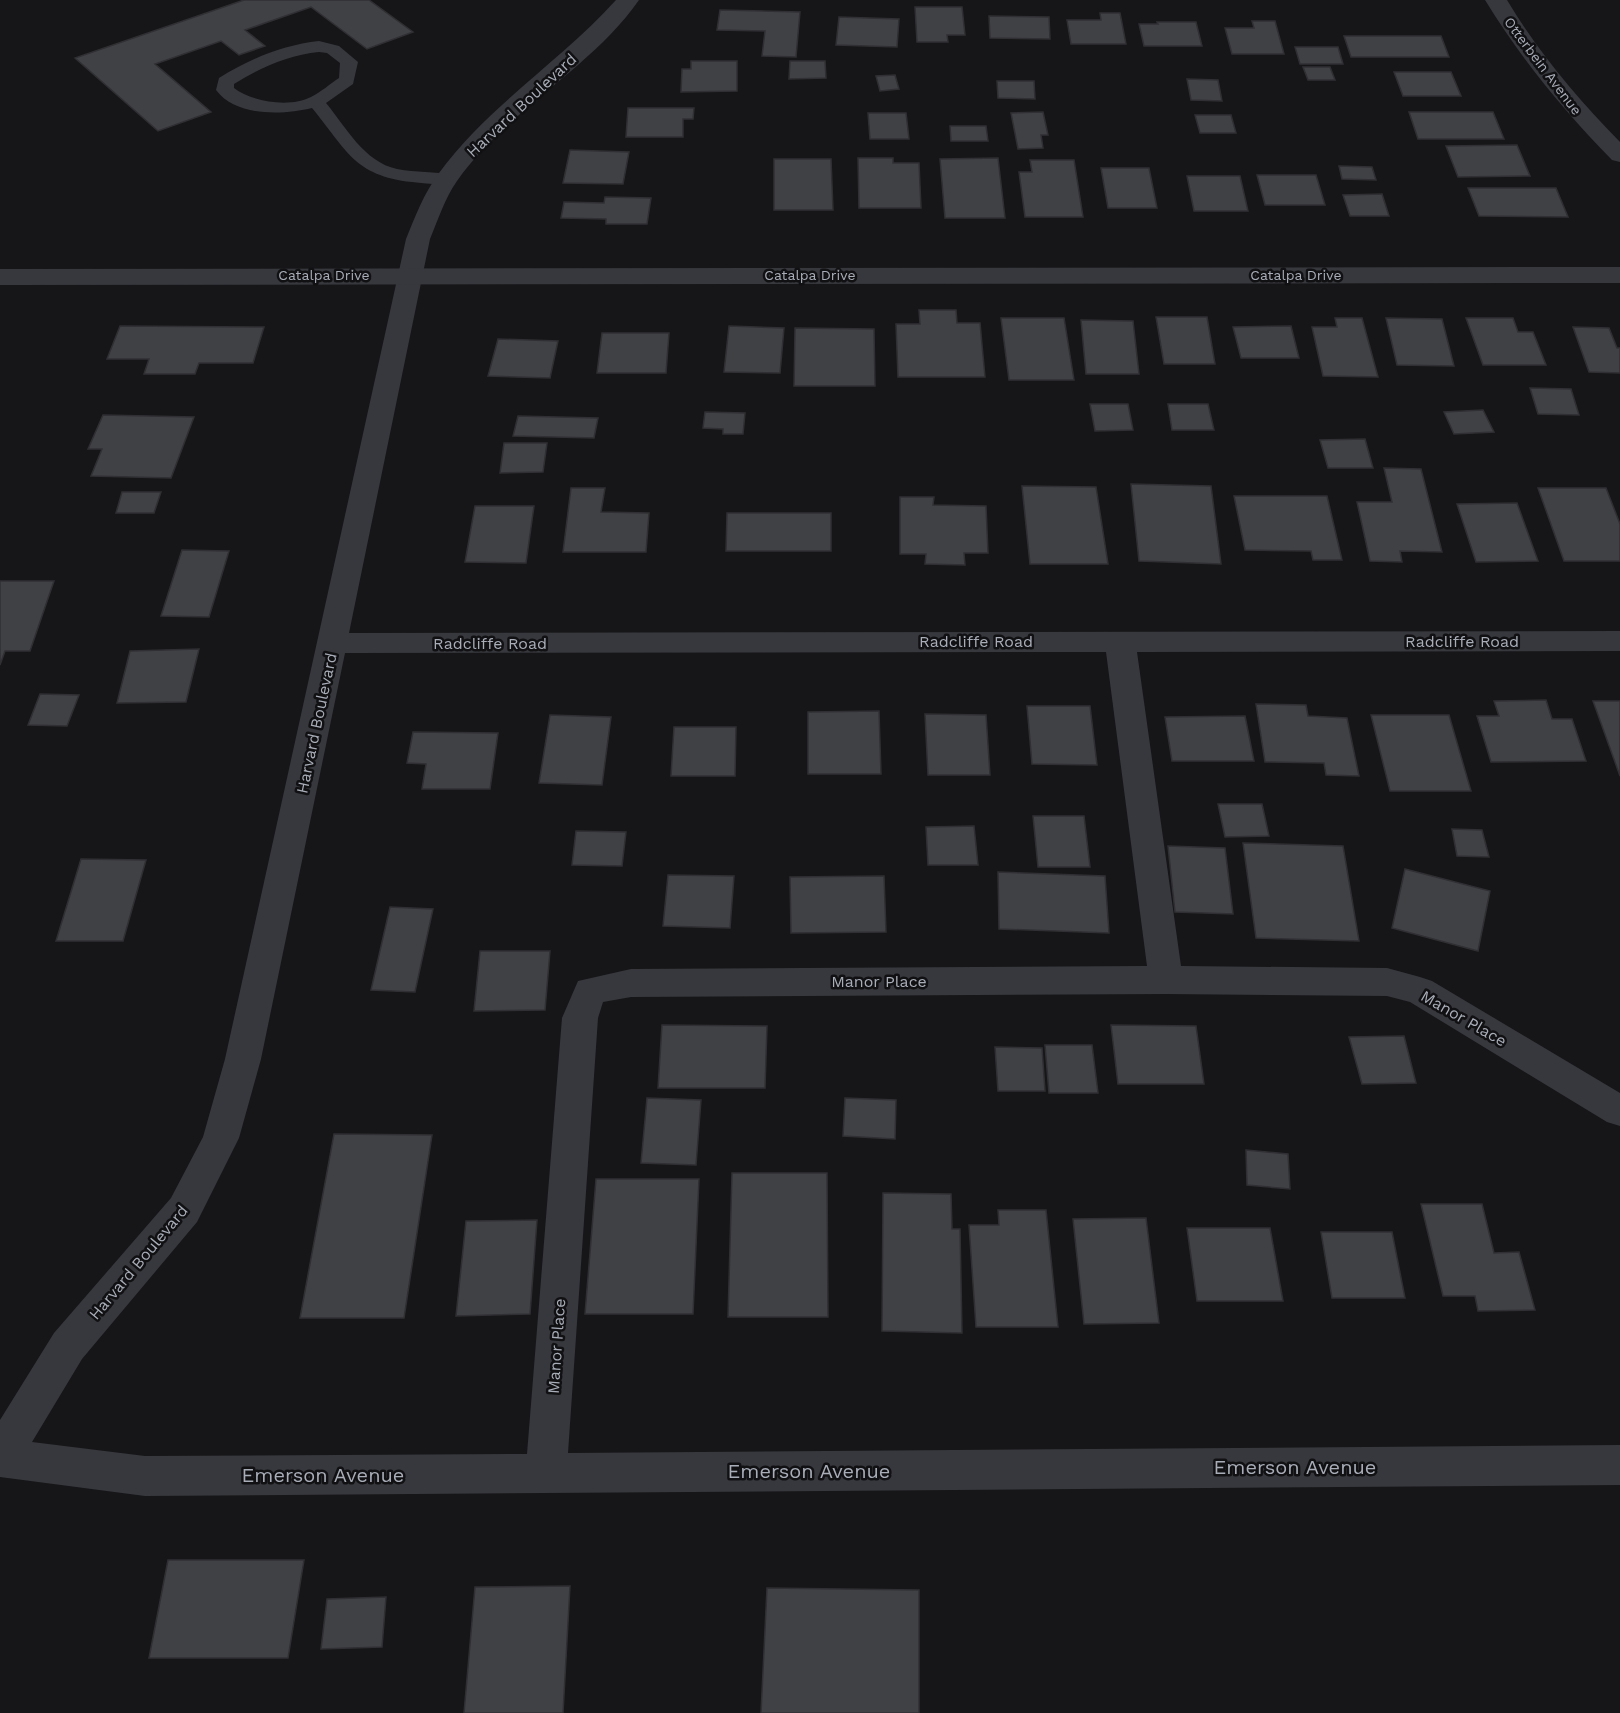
<svg xmlns="http://www.w3.org/2000/svg" width="1620" height="1713" font-family="'Work Sans',sans-serif">
<rect width="100%" height="100%" fill="#161618"/>
<path fill="#404145" stroke="#303034" stroke-width="1.5" d="M244,0h125l44,32 -46,17 -56,-42 -66,23 20,16 -26,9 -18,-14 -66,23 56,48 -53,19 -83,-73z
M915,7h47l3,28h-18l1,7h-31z
M720,10l80,2 -4,45 -34,-1 3,-25 -48,-1z
M1100,13h20l6,31h-55l-4,-24h34z
M989,16l60,1 1,22 -60,-1z
M839,17l60,2 -2,28 -61,-2z
M1252,21h23l9,33h-52l-7,-26h29z
M1157,22h39l6,24h-58l-5,-22h19z
M1344,36h97l8,21h-98z
M1295,47h43l5,17h-43z
M691,61h46v30l-56,1 1,-23h9z
M790,61h35l1,17 -37,1z
M1303,67h27l5,13h-27z
M1394,72h57l10,24h-58z
M895,75l4,14 -19,2 -4,-15z
M1187,79l31,1 4,21 -31,-1z
M997,81h37l1,18 -37,-1z
M628,108h66l-1,11h-10v18h-57z
M1043,112l5,23h-7l2,13 -25,1 -7,-36z
M1409,112h84l11,27h-86z
M868,113h38l3,26h-39z
M1195,115h36l5,18h-36z
M950,126h36l2,15h-37z
M1517,145l13,31 -72,1 -12,-31z
M570,150l59,2 -6,32 -60,-1z
M858,158h35v5h26l2,45h-62z
M998,158l7,60h-60l-5,-59z
M774,159h57l2,51h-59z
M1030,160h44l9,57h-58l-6,-45h13z
M1339,166l33,1 4,13 -34,-1z
M1101,168h48l8,40h-49z
M1257,175h59l9,30h-60z
M1187,176h53l8,35h-54z
M1468,188h88l12,29 -89,-1z
M1382,194l7,22h-39l-7,-21z
M605,197l46,1 -4,26h-41v-5l-45,-1 3,-16 40,1z
M919,310h37l1,13h23l5,54h-87l-2,-53h24z
M1156,317h51l8,47h-51z
M1001,318h63l10,62h-65z
M1335,318h27l16,59 -55,-1 -11,-49h25z
M1386,318l56,1 12,47 -57,-1z
M1466,318h47l5,14h15l13,33h-63z
M1081,320l52,1 6,53h-53z
M120,326l144,1 -11,36h-54l-4,11h-51l5,-15h-42z
M729,326l55,2 -4,45 -56,-1z
M1291,326l8,32h-58l-8,-31z
M1573,327l36,1 8,20h3v25l-31,-1z
M795,328l79,1 1,57h-81z
M602,333h67l-3,40h-69z
M498,339l60,2 -8,37 -62,-2z
M1530,388l41,1 8,26 -41,-1z
M1090,404h38l5,26 -38,1z
M1168,404h40l6,26h-42z
M1483,410l11,22 -40,2 -10,-22z
M705,412l40,1 -2,21h-20v-5l-20,-1z
M103,415l91,2 -23,61 -80,-2 11,-27h-14z
M518,416l80,2 -4,20 -81,-2z
M1365,439l8,29h-45l-8,-28z
M504,443h43l-4,29 -43,1z
M1384,468l37,1 21,83 -42,-1 2,11 -32,-1 -13,-59h35z
M1131,484l80,2 10,78 -82,-3z
M1022,486l74,1 12,77h-78z
M571,488h34l-4,24 48,1 -3,39h-83z
M1538,488h68l14,36v37h-56z
M122,492h39l-7,21h-38z
M1234,496h93l15,64h-29l-2,-9 -66,-1z
M900,497h34l-1,8 53,1 2,47h-24l1,12 -40,-1 1,-10h-26z
M1517,503l21,58 -62,1 -19,-58z
M475,506h59l-8,57 -61,-1z
M727,513h104v38h-105z
M182,550l47,1 -20,66 -48,-1z
M0,581h54l-24,70h-25l-5,14z
M199,649l-13,53 -69,1 13,-52z
M40,694l39,1 -12,31 -39,-1z
M1546,700l6,19h20l14,42 -95,1 -14,-46h22l-5,-15z
M1593,701h27v75z
M1256,704l50,1 2,11 39,2 12,58 -33,-1 -2,-12 -59,-1z
M1027,706h63l7,59 -65,-1z
M879,711l2,63h-73v-62z
M925,714l61,1 4,60h-62z
M550,715l61,2 -9,68 -63,-2z
M1371,715h78l22,76h-81z
M1245,716l9,45h-82l-7,-44z
M674,727h62l-1,49h-64z
M413,732l85,1 -8,56h-68l4,-25 -19,-1z
M1218,804h44l7,32 -44,1z
M1033,816h51l6,51h-52z
M974,826l4,39h-50l-2,-38z
M1452,829l30,1 7,27 -32,-1z
M576,831l50,1 -4,34 -50,-1z
M1243,843l100,3 16,95 -103,-3z
M1168,846l57,2 8,66 -58,-2z
M81,859l65,1 -23,81h-67z
M1405,869l85,22 -12,60 -86,-23z
M998,872l107,4 4,57 -110,-4z
M668,875l66,1 -4,52 -67,-2z
M884,876l2,56 -95,1 -1,-56z
M390,907l43,2 -18,83 -44,-2z
M480,951h70l-5,59 -71,1z
M662,1025l105,1 -2,62h-107z
M1111,1025l85,1 8,58h-86z
M1404,1036l12,47 -54,1 -13,-47z
M1045,1045h47l6,48h-49z
M995,1047l47,1 3,43h-47z
M647,1098l54,2 -5,65 -55,-2z
M845,1098l51,2 -1,39 -52,-3z
M334,1134l98,1 -28,183h-104z
M1246,1150l42,4 2,35 -43,-4z
M732,1173h95l1,144h-100z
M596,1179h103l-6,135h-108z
M883,1193l68,1 1,35h8l2,104 -80,-2z
M1421,1204h61l12,49 25,-1 16,58 -57,1 -3,-15h-32z
M998,1210h48l12,117h-82l-7,-102h30z
M1146,1218l13,105 -75,1 -11,-105z
M537,1220l-7,94 -74,2 10,-95z
M1187,1228h83l13,73h-86z
M1321,1232h71l13,66h-73z
M168,1560h136l-16,98h-139z
M570,1586l-7,127h-99l11,-126z
M767,1588l152,2v123h-158z
M386,1597l-4,50 -61,2 6,-50z"/>
<g fill="none" stroke-linecap="round" stroke-linejoin="round">
<path fill="#37383d" fill-rule="evenodd" d="M319,41l20,5 19,16 -5,22 -27,19c20,24 38,59 71,66 19,4 38,2 56,6l3,4 -3,4c-12,3 -28,0 -41,-1 -58,-6 -66,-33 -100,-74 -29,7 -76,9 -96,-18l3,-12c30,-19 64,-33 100,-37zM319,52l8,1 13,10 -1,15c-9,6 -18,14 -28,19 -21,11 -59,5 -77,-9v-4c26,-16 54,-29 85,-32z"/>
<path fill="#37383d" fill-rule="evenodd" d="M616,0h23c-47,68 -133,111 -182,181 -12,17 -19,39 -27,58l-81,394 1271,-2v20l-483,1 44,314 206,2 33,9 12,4 188,112v33l-13,-4 -197,-120 -23,-6 -221,-2 -535,3 -28,5 -5,16 -30,435 1052,-8v40l-1475,11 -145,-19v-57l54,-87 117,-135 32,-61 22,-78 181,-820c9,-22 18,-46 33,-66 49,-67 122,-112 177,-173zM1106,652l41,314 -516,3 -53,12 -16,37 -35,436 -382,2 -113,-14 50,-83 115,-137 42,-84 22,-79 84,-406z
M1485,0h22c31,52 70,98 113,142v20l-8,-2c-48,-49 -91,-101 -127,-160z"/>
<path fill="#37383d" fill-rule="evenodd" d="M1620,267v16l-1620,2v-16z"/>
</g>
<g text-anchor="middle" stroke-width="5" stroke-linejoin="round" paint-order="stroke">
<g font-size="14" fill="#a8adb8" stroke="#111113">
<text transform="translate(1543 66) rotate(53)" y="5">Otterbein Avenue</text>
<text x="324" y="280">Catalpa Drive</text>
<text x="810" y="280">Catalpa Drive</text>
<text x="1296" y="280">Catalpa Drive</text>
</g>
<g font-size="16" fill="#a8adb8" stroke="#111113">
<text transform="translate(521 105) rotate(-43)" y="6">Harvard Boulevard</text>
<text x="976" y="647">Radcliffe Road</text>
<text x="1462" y="647">Radcliffe Road</text>
<text x="490" y="649">Radcliffe Road</text>
<text transform="translate(316 723) rotate(-78)" y="6">Harvard Boulevard</text>
<text x="879" y="987">Manor Place</text>
<text transform="translate(1464 1018) rotate(30)" y="6">Manor Place</text>
<text transform="translate(138 1262) rotate(-50)" y="6">Harvard Boulevard</text>
<text transform="translate(556 1346) rotate(-86)" y="6">Manor Place</text>
</g>
<g font-size="20" fill="#a8adb8" stroke="#111113">
<text x="1295" y="1474">Emerson Avenue</text>
<text x="809" y="1478">Emerson Avenue</text>
<text x="323" y="1482">Emerson Avenue</text>
</g>
</g>
</svg>
